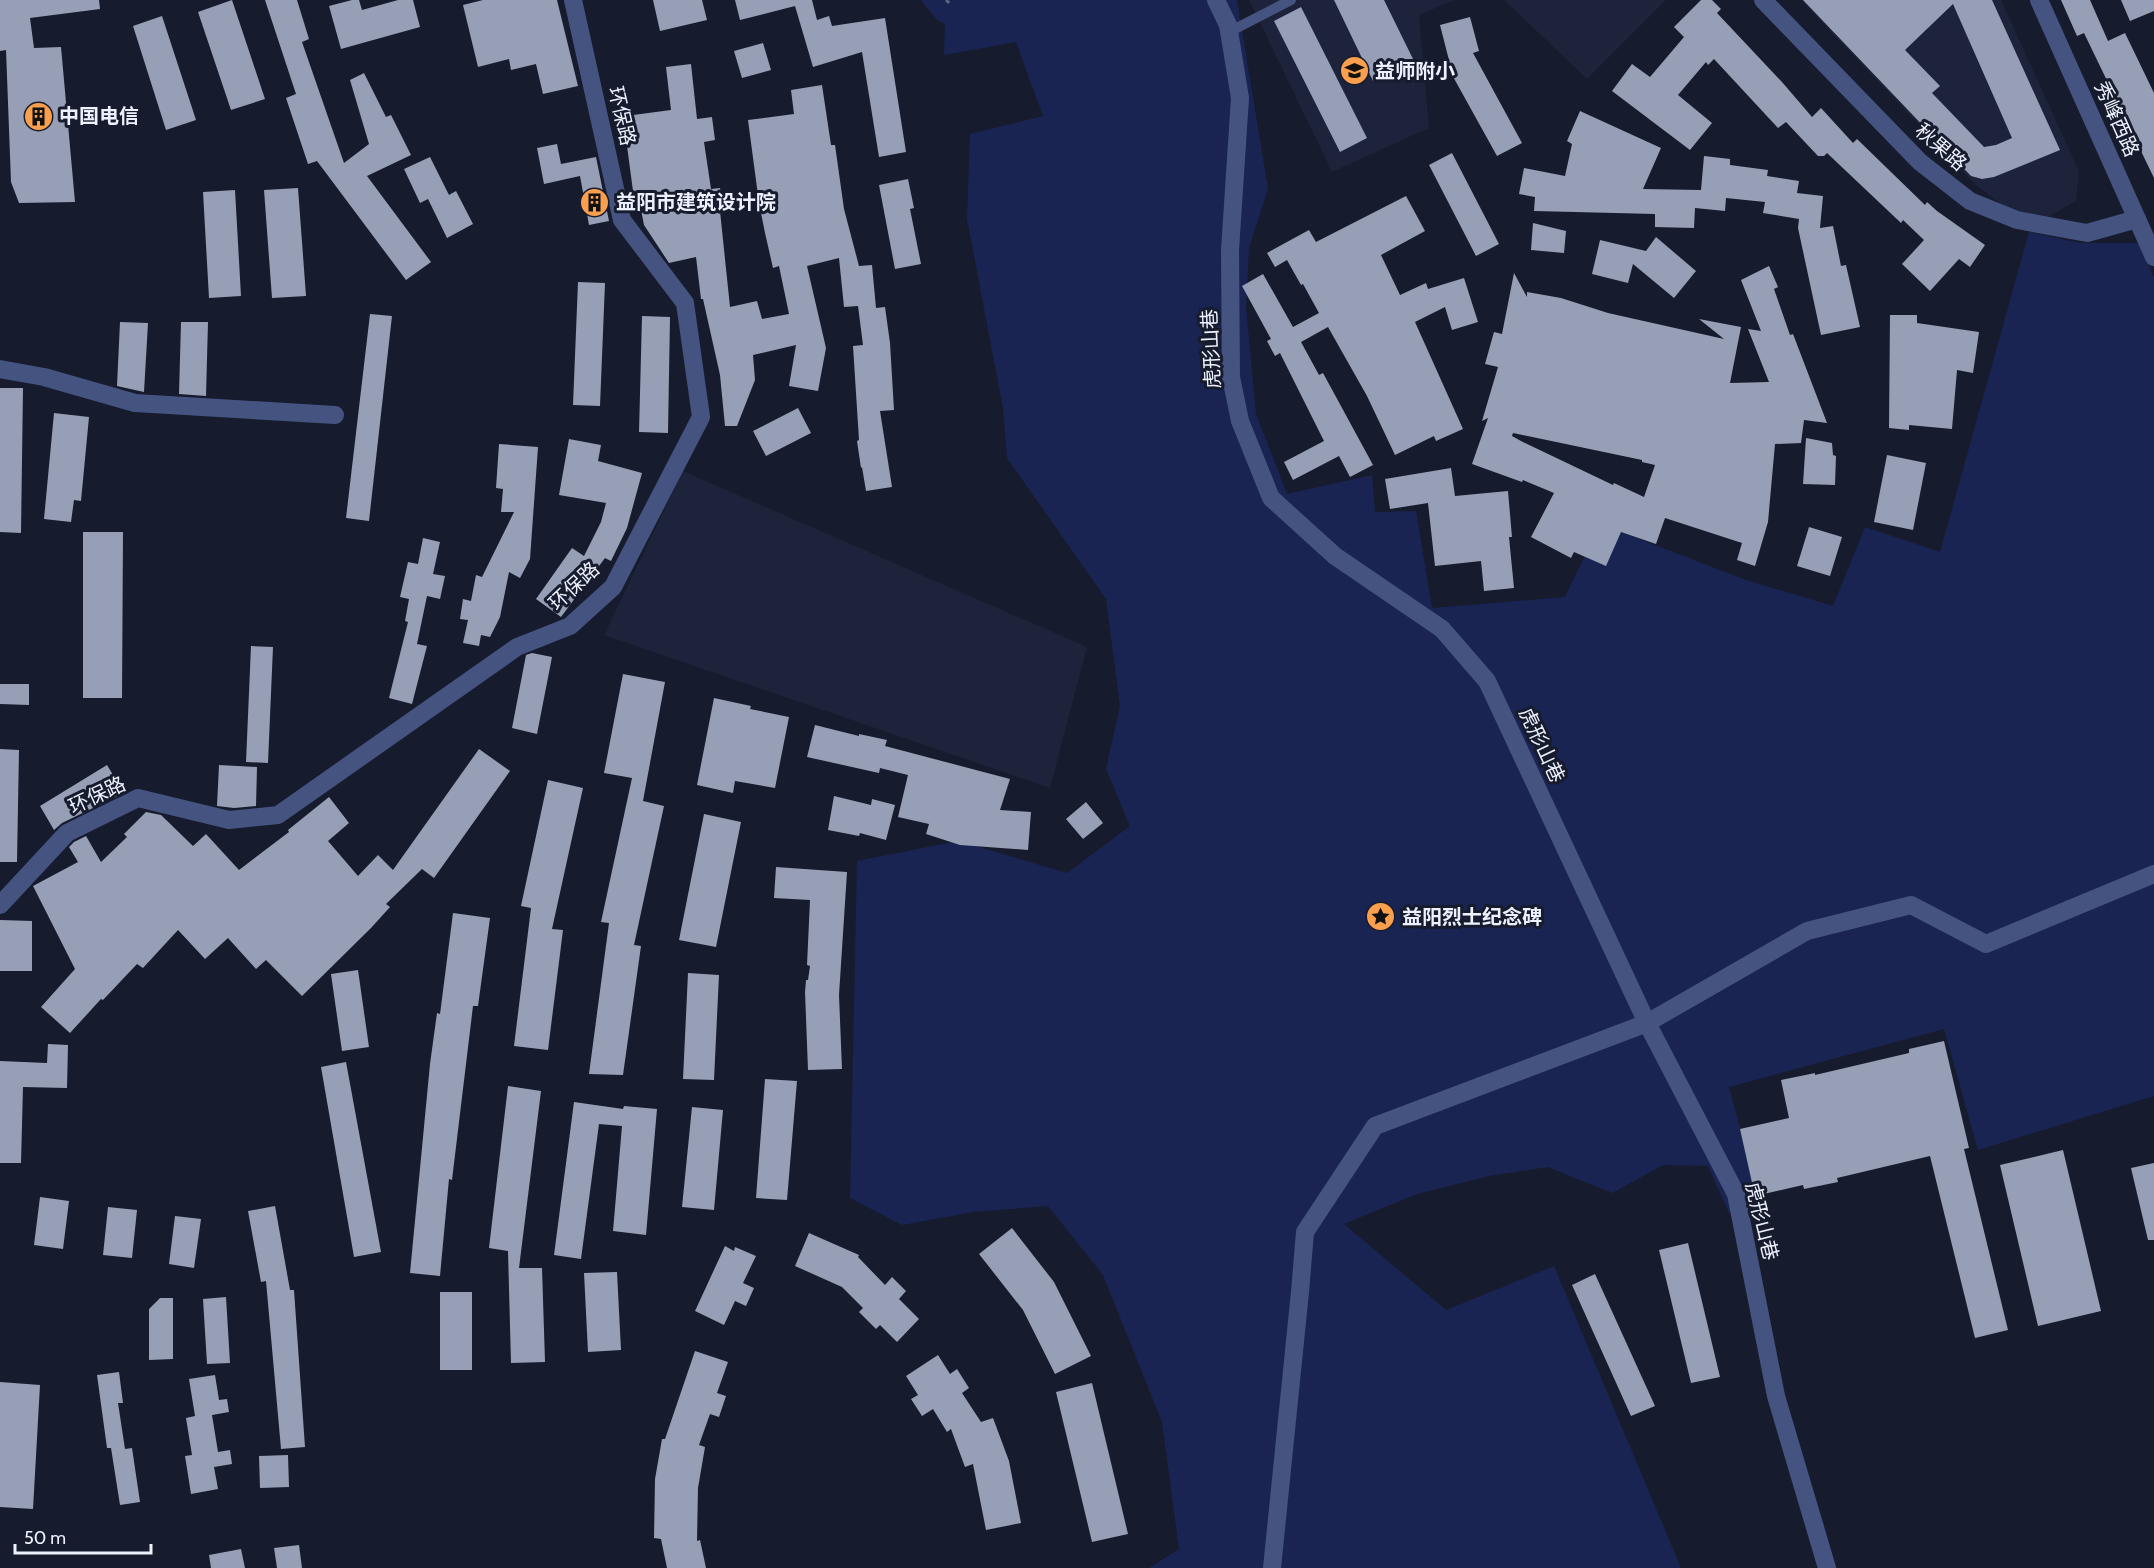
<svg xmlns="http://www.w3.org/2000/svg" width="2154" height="1568" font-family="Cabin,'Noto Sans SC',sans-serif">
<rect width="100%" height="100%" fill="#161c2d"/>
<path fill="#1c233a" d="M1249,0h206l-36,15 10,113 -97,44z
M1504,0h162l-79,79z
M1801,0h200l78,171 -3,30 -28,16 -39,-7 -32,-24z
M683,471l404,176 -37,141 -446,-153z"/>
<path fill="#1a2452" d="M921,0h316l31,189 -19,59 -3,59 10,107 31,80 85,-19 3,37 41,-1 16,97 133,-11 35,-73 146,56 87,26 32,-79 75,25 89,-320 51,11h59l15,34v819l-176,54 -34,-121 -215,58 31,115 -31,11 -21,-47 -45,-1 -51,28 -64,-26 -59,9 -72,18 -73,30 102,86 108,-44 127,302h-532l30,-19 -17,-127 -59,-147 -55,-69 -75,6 -71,13 -52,-27 7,-337 101,-20 109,32 63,-47 -24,-57 14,-63 -14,-107 -99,-141 -4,-50 -36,-189 3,-85 73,-18 -27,-74 -72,13 1,-31 -8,-4z"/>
<path fill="#979fb6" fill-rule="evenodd" d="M0,0h99l1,9 -70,9 4,30 27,-1 14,155 -56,1 -8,-21 -5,-132 -6,1z
M232,0l33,99 -34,11 -33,-98z
M265,0h32l12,39 -7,3 42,121 25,-19 -19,-64 14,-7 22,44 5,-2 20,40 -44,21 64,86 -25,18 -89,-119 -9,3 -22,-66 10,-4z
M352,0h7l3,10 36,-10h15l7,27 -79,22 -12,-43z
M483,0h74l21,86 -35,8 -7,-30 -25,6 -2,-11 -31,8 -15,-62z
M653,0h49l5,20 -47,11z
M735,0h77l5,20 12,-4 3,10 53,-8 21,134 -27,5 -17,-105 -49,15 -18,-61 -55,14z
M1334,0h50l30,61 -41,20z
M1701,0h11l9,9 -4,4 65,69 30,35 9,-9 32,35 4,-4 68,66 2,-3 10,9 48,34 -15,22 -11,-8 -29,32 -28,-27 22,-24 -21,-20 -2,3 -74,-70 -3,3h-6l-32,-34 -8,6 -64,-69 -6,6 -2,-3 -28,33 34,28 -22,27 -78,-59 20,-27 18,13 34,-40 -10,-10z
M1803,0h189l68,150 -66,27 -12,2 -11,-3zM1953,4l59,134 -16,7 -12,2 -52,-54 8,-7 -35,-36z
M2061,0h29l18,41 17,-8 29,60v85l-70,-145 -7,3z
M2121,0h33v11l-24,10z
M1301,7l66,131 -27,14 -66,-131z
M162,16l34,104 -30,10 -33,-104z
M1470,17l9,34 -6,2 49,90 -25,13 -46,-83 1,-1 -12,-47z
M763,43l8,27 -29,8 -8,-27z
M691,64l6,55 15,-2 3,23 -11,2 7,47 9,-1 4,22 -4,1 10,96 27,-6 5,18 27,-5 -10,-48 -6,2 -8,-35 -6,-30 -11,-83 46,-6 -3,-24 31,-5 9,60h4l9,64 15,57 13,-1 4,43 9,-1 5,36 4,67 -14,1 12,76 -26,4 -4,-24 -1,1 -4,-27 2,-1 -6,-94 10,-1 -5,-39 -14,1 -5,-49 -32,8 19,82 -8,43 -29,-5 7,-41 -43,10 2,25 -18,46h-12l-5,-51 -17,-76h-2l-5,-42 -27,6 -25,-38 -4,-20 -5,1 -8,-60h-5l-4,-29 53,-7 -5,-43z
M1580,111l81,37 -18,41 58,1 3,-34 26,3v6l38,5 -1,6 32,5 -2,12 26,3 -3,32 13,-2 8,40 5,-1 14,62 -39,8 -23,-107 1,-9 -36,-6 2,-11 -39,-4 -1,13 -30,-3 -1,20 -39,-1v-13l-121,-3 1,-14 -16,-3 5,-26 41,8 7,-32 -5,-3z
M557,144l4,20 35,-7 13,64 -20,4 -9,-49 -36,8 -7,-36z
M1452,153l47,91 -23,12 -47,-91z
M430,157l19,38 7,-4 17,33 -26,14 -19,-39 -8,4 -16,-34z
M908,179l6,29 -4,1 11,55 -26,5 -16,-84z
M298,188l8,108 -34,2 -8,-108z
M235,190l6,106 -32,2 -6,-106z
M1406,196l19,35 -44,24 19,40 26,-12 2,6 36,-11 14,44 -26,8 -7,-23 -30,15 48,107 -27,12 -2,-5 -39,19 -28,-59 -39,-69 -27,15 18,33 4,-2 50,92 -23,12 -11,-21 -46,24 -9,-18 40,-21 -44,-88 -5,3 -8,-15 4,-2 -29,-53 21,-12 30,53 26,-14 -16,-29 -2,1 -14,-25 -12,7 -8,-14 42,-23 7,12z
M1533,223l33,8 -2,22 -33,-3z
M1656,237l40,34 -22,27 -41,-34 -5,19 -36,-9 8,-34 46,11z
M1769,266l9,21 -4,2 16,46 3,-1 34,89 -23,-3 -3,23 -26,1 -7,78 -13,44 -18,-6 5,-17 -77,-25 -9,26 -35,-12 -15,34 -32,-14 -3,6 -40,-21 23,-44 -31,-13 -1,2 -50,-18 16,-46 -6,3 16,-54 -13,-3 9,-32 8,2 12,-61 13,24v-5l34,6 47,15 116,26 -25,-20 42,8 -11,56 39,-1 -21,-53 13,2 -20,-51zM1513,433l129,27v2l13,3 -11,32 -30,-14 -1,2 -92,-44 -9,-5z
M578,282l27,1 -5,123 -27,-1z
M370,314l22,2 -23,205 -23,-3z
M1890,315h27v8l62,9 -6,41 -16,-3 -5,59 -43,-4v5l-20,-2z
M642,316l28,1 -2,116 -29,-1z
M120,322l28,1 -4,69 -27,-6z
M181,322h27l-2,74 -27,-2z
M0,388h23l-2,145 -21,-1z
M798,408l13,25 -45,23 -13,-25z
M54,413l35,4 -8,84 -7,-1 -3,22 -27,-3z
M1806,438l26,5 1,12 3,1 -1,29 -32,-1z
M569,439l32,6 -3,16 44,12 -15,55 -16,33 -6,-3 -44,59 -25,-18 36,-51 12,8 17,-34 5,-19 -47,-8z
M499,444l39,3 -8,112 -10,19 -11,-6 -9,45 -10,20 -9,-2 -2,11 -16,-3 5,-23 -8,-1 3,-20 8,2 5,-26 6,2 32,-65h-13l2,-23 -7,-1z
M1887,455l39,8 -13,67 -39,-8z
M1451,468l4,28 53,-5 4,46h-3l5,51 -30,3 -3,-30 -46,5 -7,-63 -38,6 -5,-30z
M1809,527l33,10 -12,39 -33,-10z
M83,532h40l-1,166h-39z
M423,538l17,4 -7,32 12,2 -5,23 -13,-3 -10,48 10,2 -15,58 -23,-6 19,-76 -3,-1 4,-22 -9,-2 8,-35 10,2z
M251,646l22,1 -5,116 -22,-1z
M532,653l20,4 -15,77 -25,-6 14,-73z
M623,674l42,8 -22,119 21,5 -30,139 7,1 -18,129 -34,-1 20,-151 -8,-1 31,-144 -28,-5z
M0,684h29v21l-29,-1z
M714,698l37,8 -1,3 39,8 -14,71 -40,-7 -2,12 -36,-8z
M815,725l44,11v-2l28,6 -2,6 125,33 -10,31 31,2 -3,38 -68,-5 -34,-11 3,-10 -31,-7 10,-42 -28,-7 -1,5 -72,-16z
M0,749l19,1 -2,112h-17z
M479,749l31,22 -76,107 -12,-9 -36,35 4,3 -19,21 -69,68 -36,-36 -10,9 -28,-31 -23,21 -27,-29 -35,38 -6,-4 -34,36 -2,-1 -31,34 -29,-26 34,-38 -42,-83 45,-24 -9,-15 5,-5 12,-6 15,26 26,-25 -3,-3 22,-22 15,3 32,31 13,-12 33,36 50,-38 -1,-2 41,-33 20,26 -21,18 30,35 20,-21 15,15z
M107,765l17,28 -62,30 -8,7 -14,-24z
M219,765l38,2 -1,39 -22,2 -17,-2z
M548,780l35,8 -31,141 11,1 -15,120 -34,-4 17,-138 -10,-2z
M834,796l37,9 1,-6 23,6 -9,35 -26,-7 -1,3 -31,-6z
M1086,802l17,21 -20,16 -17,-20z
M704,814l37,8 -25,125 -37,-7z
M776,867l71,5 -8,123 3,74 -34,1 -3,-78 1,-12h2l2,-14 -3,-1 3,-65 -36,-2z
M453,913l37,5 -12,88h-5l-21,174 -3,-1 -9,97 -30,-3 20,-209 7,-51 3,1z
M0,920l32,1v50h-32z
M358,970l11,77 -27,4 -11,-77z
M688,973l31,2 -5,105 -31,-1z
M1944,1041l25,107 -5,1 44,181 -33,8 -45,-182 -93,22 1,4 -34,7 -1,-4 -48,11 -15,-67 49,-11 -8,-38 34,-7v2l94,-22v-4z
M48,1044l20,1 -1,43 -44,-1 -2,76h-21v-102l47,2z
M346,1062l35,190 -27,5 -33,-190z
M765,1079l32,2 -10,119 -31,-2z
M508,1086l33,5 -22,177h23l3,94 -34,1 -3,-112 -19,-3z
M574,1102l49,7 1,-3 33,3 -11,126 -33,-4 9,-105 -23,-2 -18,135 -27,-4z
M692,1107l31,3 -9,100 -32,-3z
M2063,1150l38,161 -63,15 -38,-161z
M2154,1163v77h-6l-17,-72z
M40,1197l29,4 -6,48 -29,-4z
M275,1206l15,84h4l11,157 -24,2 -15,-168 -5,1 -13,-71z
M108,1207l29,3 -5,48 -29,-3z
M175,1216l26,3 -7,49 -25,-4z
M1012,1228l42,54 37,74 -36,18 -32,-64 -44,-56z
M809,1233l50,22 -1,2 27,28 7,-8 14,14 -7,8 20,20 -22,23 -17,-17 -4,4 -17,-17 4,-4 -21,-21 -47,-21z
M1688,1243l32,134 -29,6 -32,-133z
M725,1246l9,5 1,-4 21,9 -13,27 11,5 -8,18 -11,-5 -11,24 -29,-14z
M617,1272l4,78 -33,2 -4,-79z
M1595,1274l60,132 -24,10 -59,-131z
M440,1292h32v78h-32z
M226,1297l4,66 -23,1 -4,-65z
M160,1298h13v61l-24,1v-51z
M695,1351l33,11 -11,31 9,3 -7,21 -9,-3 -11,31 6,2 -7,41 -1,53 3,-1 6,28h-39l-6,-29 -7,-1 1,-59 7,-40h3z
M938,1355l12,19 7,-5 12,19 -7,5 19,29 12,-4 16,43 12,62 -35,7 -13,-66 -8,3 -14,-38 -4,3 -14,-23 -11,7 -11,-17 7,-4 -12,-19z
M119,1372l4,31h-5l7,46 7,-1 8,54 -20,3 -9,-57h-4l-10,-73z
M215,1375l4,25 8,-1 2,13 -17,3 6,37 12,-2 2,14 -18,3 4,22 -27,5 -6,-38 7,-1 -6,-37 9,-2 -6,-37z
M0,1382l40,3 -7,124 -33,-2z
M1092,1383l36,151 -36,8 -36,-150z
M288,1455l1,32 -29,1 -1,-32z
M299,1545l3,23h-25l-3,-20z
M241,1549l4,19h-34l-2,-13z"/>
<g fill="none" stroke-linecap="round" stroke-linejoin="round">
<path stroke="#626777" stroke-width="3" stroke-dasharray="4.5 3" stroke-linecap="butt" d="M946,0l2,2 1,-2"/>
<path stroke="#455380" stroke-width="10" d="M1229,32l62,-32"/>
<path stroke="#455380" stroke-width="18" d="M1216,0l12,25 12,73 -10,152 1,127 9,44 31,77 64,58 107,73 45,52 160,342 89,171 40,202 51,172
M1763,0l157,162 50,39 47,19 70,13 50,-14
M0,369l44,8 91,26 200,12
M0,905l67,-72 71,-35 91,22 49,-5 239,-168 53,-21 43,-39 88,-170 -16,-114 -63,-83 -49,-220
M1272,1568l28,-276 5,-60 70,-106 272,-103 160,-92 104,-26 75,39 168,-70"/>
<path stroke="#455380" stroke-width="18" d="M2039,0l115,257"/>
</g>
<defs>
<symbol id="school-disc" viewBox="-11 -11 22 22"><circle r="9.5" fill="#f99f4d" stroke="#161c2d"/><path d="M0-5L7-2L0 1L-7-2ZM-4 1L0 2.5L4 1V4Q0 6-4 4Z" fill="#111"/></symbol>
<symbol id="building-disc" viewBox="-11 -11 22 22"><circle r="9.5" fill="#f99f4d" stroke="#161c2d"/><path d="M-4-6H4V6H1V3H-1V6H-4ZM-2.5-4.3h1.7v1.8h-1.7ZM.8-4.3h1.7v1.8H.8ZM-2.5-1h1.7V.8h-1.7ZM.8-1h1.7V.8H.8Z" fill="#111"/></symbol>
<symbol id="sight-disc" viewBox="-11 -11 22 22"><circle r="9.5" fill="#f99f4d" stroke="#161c2d"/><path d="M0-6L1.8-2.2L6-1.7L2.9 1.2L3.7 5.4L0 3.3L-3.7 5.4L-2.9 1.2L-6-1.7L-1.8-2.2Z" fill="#111"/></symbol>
</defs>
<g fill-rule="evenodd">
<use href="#school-disc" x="1338" y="54" width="33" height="33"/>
<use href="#building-disc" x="22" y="100" width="33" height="33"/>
<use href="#building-disc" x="578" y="186" width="33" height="33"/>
<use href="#sight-disc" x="1364" y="900" width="33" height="33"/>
</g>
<g text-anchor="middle" stroke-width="6" stroke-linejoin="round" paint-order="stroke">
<g font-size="20" font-weight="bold" fill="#ecf1fd" stroke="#161c2d" text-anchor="start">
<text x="1375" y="78">益师附小</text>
<text x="59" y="123">中国电信</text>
<text x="616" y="209">益阳市建筑设计院</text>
<text x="1402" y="924">益阳烈士纪念碑</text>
</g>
<g font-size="20" fill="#ecf1fd" stroke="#161c2d">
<text transform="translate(622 116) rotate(77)" y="7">环保路</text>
<text transform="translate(2117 119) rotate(66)" y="7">秀峰西路</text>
<text transform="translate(1941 147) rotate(41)" y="7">秋果路</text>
<text transform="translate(1211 349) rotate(-93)" y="7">虎形山巷</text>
<text transform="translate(574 586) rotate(-43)" y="7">环保路</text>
<text transform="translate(1542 745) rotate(65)" y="7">虎形山巷</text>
<text transform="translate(97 795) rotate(-25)" y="7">环保路</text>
<text transform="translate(1762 1221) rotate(76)" y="7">虎形山巷</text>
</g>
</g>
<path d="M15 1544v9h136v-9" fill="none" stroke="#ecf1fd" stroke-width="3"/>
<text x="24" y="1544" font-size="18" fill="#ecf1fd" stroke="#161c2d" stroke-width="4.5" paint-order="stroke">50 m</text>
</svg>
